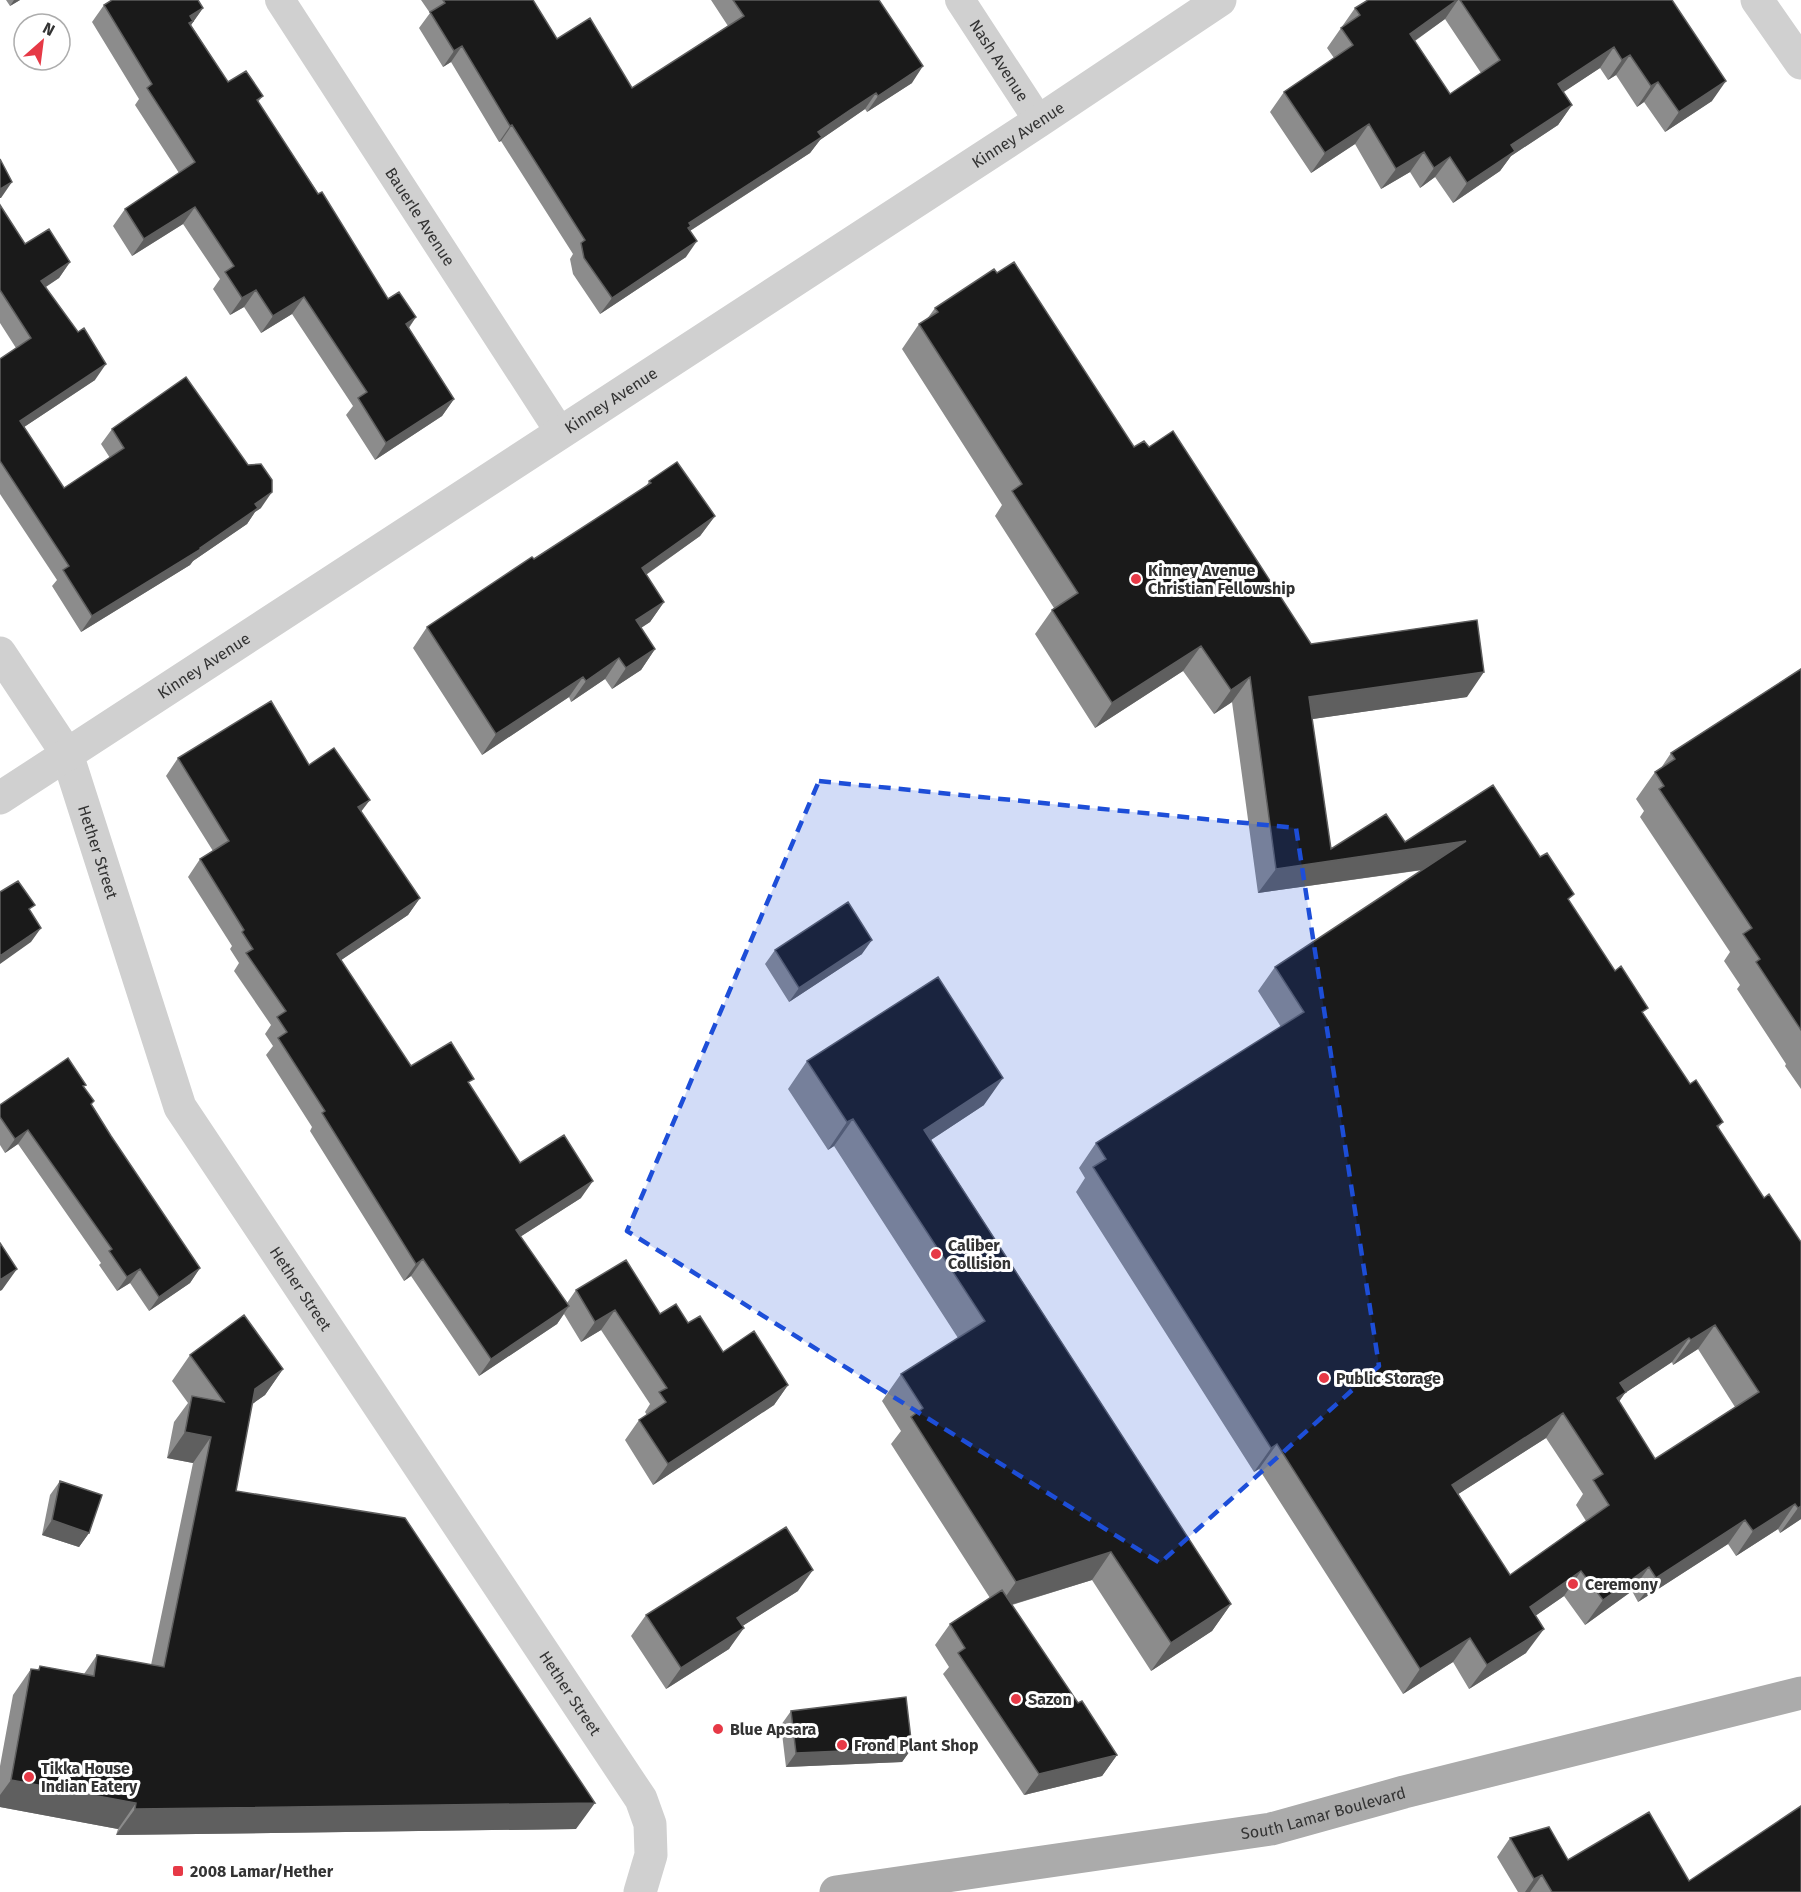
<svg xmlns="http://www.w3.org/2000/svg" width="1801" height="1892" font-family="'Fira Sans',sans-serif">
<rect width="100%" height="100%" fill="#fff"/>
<g fill="none" stroke-linecap="round" stroke-linejoin="round">
<g stroke="#d0d0d0" stroke-width="30">
<path id="s1" d="M280,0l280,432"/>
<path id="s2" d="M960,0l79,121"/>
</g>
<g stroke="#d0d0d0" stroke-width="33">
<path d="M1757,0l44,63"/>
<path id="s3" d="M0,653l67,101 113,353 461,692 9,25 1,31 -11,37"/>
<path id="s4" d="M0,798l1039,-677 181,-121"/>
</g>
<path stroke="#ababab" stroke-width="33" id="s5" d="M836,1892l435,-63 133,-37 397,-99"/>
</g>
<path fill="#8c8c8c" fill-rule="evenodd" d="M6,0h14l-10,6z
M421,0h112l24,39 75,49 96,-62 -17,-26h168l33,83 -45,29 -2,-3 -26,18 -19,13 -10,13 -120,78 -4,26 -86,57 -27,-40 -3,-15 3,-5 -72,-113 -2,1 -48,-80 -8,5 -24,-39 11,-15z
M1368,0h304l40,101 -47,31 -21,-30 -7,5 -21,-32 -8,5 -8,-12 -37,24 9,13 -14,20 -47,31 -11,15 -47,32 -18,-26 -15,11 -10,-16 -29,17 -26,-45 -44,29 -41,-61 14,-20 50,-34 -7,-10 28,-40zM1445,19l36,54 -31,21 -35,-53z
M104,5l99,3 -12,17 37,57 35,14 -5,6 130,197 28,18 -7,11 45,71 -12,17 -67,44 -29,-45 7,-9 -61,-92 -31,19 -17,-26 -14,8 -17,-26 7,-10 -37,-55 -51,32 -19,-30 12,-17 54,-36 -44,-68 4,-6 -47,-77z
M0,205l25,39 45,18 -11,16 -13,9 49,93 -71,47 40,61 46,-30 -9,-14 11,-15 149,79 -6,4 -8,12 -54,37 -3,4 -109,67 -29,-46 5,-6 -57,-86v-135l16,-11 -16,-25z
M935,308l199,139 177,197 156,53 -155,22 19,130 74,-7 164,59 121,183 33,38 -5,6 46,70 37,44v277l-21,14 -2,-4 -42,27 -8,-12 -90,58 -6,-11 -47,34 -21,-29 -29,20 -9,37 -57,36 -16,-27 -50,32 -144,-225 -5,3 -178,-280 9,-14 -6,-10 17,-25 185,-116 -23,-36 17,-24 148,-97 -165,23 -26,-191 -18,12 -31,-43 -88,57 -60,-94 17,-24 2,-2 -59,-92 7,-11 -100,-156 17,-25 8,-5zM1698,1349l37,58 -80,52 -36,-58 6,-8 47,-31 1,3zM1546,1438l37,56 -7,11 10,16 -76,54 -52,-81z
M649,481l66,35 -15,20 -54,39 18,27 -14,20 -9,6 14,21 -14,21 -29,19 -7,-10 -34,23 -2,-5 -87,58 -69,-107 14,-21 219,-140z
M1801,669v420l-16,-23 1,-2 -49,-75 3,-4 -16,-24 6,-9 -90,-135 4,-6 -8,-12 19,-27 6,-4 10,-15z
M178,758l131,7 52,47 59,86 -12,17 -67,45 70,106 59,19 50,78 61,35 -61,39 47,66 9,-13 112,33 35,29 65,33 -14,20 -121,80 -28,-45 14,-20 8,-5 -2,-3 5,-8 -49,-74 -20,12 -17,-28 -7,10 -78,52 -68,-100 -7,5 -94,-150 2,-4 -46,-72 7,-9 -8,-12 6,-9 -37,-54 5,-8 -9,-14 2,-3 -44,-69 12,-18 13,-8 -47,-75z
M775,950l87,4 -73,48 -24,-38z
M807,1061l177,44 -53,35 300,464 -19,27 -61,40 -59,-91 -80,25 66,98 39,52 -15,21 -78,19 -81,-121 6,-7 -14,-22 15,-21 40,-26 -99,-154 10,-13 -19,-30 19,-27 57,-36 -124,-192 -6,4 -40,-61z
M84,1087l8,18 19,31 89,132 -10,15 -41,28 -19,-28 -13,8 -18,-26 2,-2 -83,-119 -13,9 -5,-8v-40z
M190,1355l93,14 -18,26 -13,9 -16,87 340,338 -460,6 2,-6 -118,-22v-41l13,-71 18,-26 7,1 2,-4 44,8 13,-19 54,10 42,-202 -26,-5 7,-36 14,-19 -16,-22z
M60,1481l29,52 -10,14 -37,-12 8,-40z
M798,1591l-56,35 -13,23 -63,40 -35,-53 15,-21z
M791,1711l121,37 -10,14 -116,5 -5,-42z
M1510,1838l58,22 121,21 112,11h-283l-21,-35z"/>
<path fill="#5f5f5f" d="M14,0h6l-10,6z
M1457,0h1l-13,19 -49,35 14,-20z
M203,8l-12,17 -3,2 2,-11z
M462,46l-11,16 -8,5 11,-16z
M1614,47l-14,21 -56,37 14,-21z
M1630,55l-14,20 -8,5 14,-20z
M923,66l-11,17 -45,29 11,-16z
M1726,81l-14,20 -47,31 14,-20z
M1658,82l-14,20 -7,5 14,-21z
M876,93l-11,16 -45,31 -10,13 -125,81 4,-11 129,-91z
M1572,105l-14,20 -47,31 -11,15 -47,32 14,-20 44,-38z
M1369,124l-14,20 -44,29 14,-20z
M512,125l-11,16 -2,1 11,-16z
M1424,152l-14,20 -29,17 15,-20z
M1450,157l-15,20 -15,11 14,-20z
M12,182l-11,16h-1v-9z
M195,207l-12,17 -51,32 12,-17z
M697,241l-11,16 -86,57 12,-16z
M70,262l-11,16 -29,19 11,-16z
M256,290l-12,17 -14,8 12,-17z
M304,297l-12,17 -31,19 12,-17z
M416,317l-12,17 2,-10z
M106,364l-11,16 -86,57 11,-16z
M454,399l-12,17 -67,44 11,-17z
M272,492l-11,16 -6,4 -8,12 -54,37 -3,4 -109,67 11,-16 108,-68 55,-44z
M715,516l-15,20 -73,52 15,-20z
M664,602l-14,20 -28,18 14,-20z
M1201,646l-18,25 -88,57 17,-25z
M655,649l-14,21 -29,19 14,-21z
M619,658l-14,21 -34,23 15,-21z
M1484,672l-17,25 -175,25 17,-25z
M583,677l-14,20 -87,58 14,-21z
M1250,677l-18,25 -18,12 17,-24z
M370,800l-13,17 1,-10z
M1466,841l-17,25 -191,27 18,-24z
M420,898l-12,17 -83,56 12,-17z
M41,928l-10,14 -31,22v-8z
M872,940l-10,14 -73,48 10,-14z
M1003,1078l-19,27 -79,52 19,-27z
M853,1119l-19,27 -6,4 19,-28z
M28,1130l-10,14 -13,9 10,-14z
M593,1181l-12,17 -77,49 12,-17z
M423,1259l-12,17 -7,5 12,-17z
M200,1268l-10,15 -41,28 10,-14z
M17,1269l-15,21 -2,1v-11z
M140,1269l-10,14 -13,8 10,-14z
M569,1306l-12,18 -78,52 12,-17z
M615,1310l-14,20 -20,12 14,-20z
M1715,1325l-17,24 -25,16 18,-25z
M1689,1338l-17,24 -47,31 -16,23 11,-33z
M283,1369l-18,26 -28,20 18,-26z
M788,1385l-14,20 -121,80 15,-21z
M1563,1413l-17,25 -111,71 17,-24z
M185,1432l26,5 -18,26 -26,-5z
M1277,1444l-18,25 -5,3 17,-24z
M1795,1504l-17,25 -42,27 17,-25z
M1801,1506v13l-21,14 18,-25z
M52,1520l37,13 -10,14 -37,-12z
M1745,1520l-17,24 -90,58 18,-24z
M1111,1552l-19,28 -95,29 19,-27z
M1649,1567l-17,24 -47,34 18,-25z
M813,1570l-15,21 -76,48 15,-21z
M1581,1571l-17,25 -52,36 18,-25z
M1231,1604l-19,27 -61,40 20,-28z
M744,1628l-15,21 -63,40 15,-21z
M1544,1629l-18,24 -57,36 18,-24z
M1470,1638l-17,24 -50,32 17,-25z
M912,1748l-10,14 -116,5 10,-14z
M1117,1755l-15,21 -78,19 15,-21z
M11,1780l125,23 -18,26 -118,-22v-12z
M595,1803l-19,26 -460,6 19,-26z
M1542,1875l-12,17h-5l9,-13z"/>
<path fill="#1a1a1a" stroke="#5f5f5f" stroke-width="1.5" fill-rule="evenodd" d="M112,0h86l5,8 -13,8 3,5 -4,2 39,59 18,-11 17,25 -6,4 61,94 4,-2 66,107 11,-7 17,25 -10,7 48,75 -68,44 -28,-45 9,-6 -63,-95 -31,19 -17,-26 -14,8 -17,-26 9,-6 -39,-59 -51,32 -19,-30 70,-47 -48,-74 5,-4 -48,-79z
M443,0h90l24,39 33,-21 42,70 112,-72 -11,-16h146l44,66 -45,30 -2,-3 -26,17 -32,22 4,5 -133,86 2,3 -3,2 9,13 -85,57 -28,-40 -3,-15 4,-3 -73,-115 -2,1 -48,-80 -8,5 -24,-39 15,-9z
M1368,0h89l-47,34 40,60 50,-34 -40,-60h212l54,81 -47,31 -21,-30 -7,4 -21,-31 -8,5 -8,-13 -56,37 14,21 -61,40 4,6 -48,32 -17,-26 -16,11 -10,-16 -28,17 -27,-45 -44,29 -41,-61 69,-47 -12,-17 19,-13 -5,-7z
M0,159l12,23 -12,7z
M0,205l25,39 24,-15 21,33 -29,19 37,51 6,-4 22,36 -86,57 44,67 60,-40 -12,-19 74,-52 62,88 13,-1 11,16v12l-17,12 3,4 -58,40 1,1 -109,67 -29,-46 6,-4 -69,-105v-102l31,-21 -31,-48z
M1014,262l120,185 10,-6 5,6 24,-16 138,213 166,-24 7,52 -175,25 22,152 55,-35 19,28 88,-57 47,72 7,-4 27,41 -6,5 47,72 6,-5 27,42 -6,4 48,72 6,-4 27,42 -6,4 47,72 5,-4 32,48v264l-3,2 -3,-4 -42,27 -8,-11 -89,58 -7,-11 -46,33 -22,-29 -51,36 14,22 -57,36 -17,-27 -50,31 -143,-225 -6,4 -178,-281 13,-8 -10,-16 208,-131 -29,-45 191,-126 -190,28 -26,-192 -19,13 -30,-44 -89,57 -60,-93 26,-17 -66,-102 10,-7 -103,-160 19,-12 -3,-4 59,-39 3,4zM1715,1325l44,67 -104,67 -38,-61 9,-6 -6,-9 69,-45 2,2zM1563,1413l40,61 -10,6 16,25 -99,70 -58,-90z
M677,462l38,54 -73,52 22,34 -28,18 19,29 -29,19 -7,-10 -33,23 -3,-4 -87,57 -69,-107 105,-70 2,2 117,-76 -2,-2z
M1801,669v361l-45,-68 4,-3 -17,-25 9,-6 -93,-139 5,-3 -9,-14 20,-13 -4,-6z
M271,701l38,64 25,-17 36,52 -12,7 62,91 -83,56 74,112 40,-24 23,37 -6,3 52,81 44,-28 29,46 -77,49 53,76 -78,53 -68,-100 -7,5 -94,-151 3,-2 -47,-73 9,-6 -10,-15 9,-6 -40,-58 7,-4 -11,-17 2,-2 -44,-71 29,-18 -51,-83z
M18,881l17,24 -6,4 12,19 -41,28v-64z
M848,902l24,38 -73,48 -24,-38z
M938,977l65,101 -79,52 307,474 -60,39 -60,-91 -95,30 -105,-165 12,-9 -22,-34 84,-53 -132,-202 -6,3 -40,-61z
M68,1058l18,27 -3,1 11,15 -3,3 20,32 89,132 -41,29 -19,-28 -13,8 -18,-26 3,-2 -84,-119 -13,9 -15,-22v-12z
M0,1243l17,26 -17,11z
M626,1260l34,54 16,-10 12,19 12,-7 23,36 31,-21 34,54 -120,79 -29,-44 27,-18 -7,-10 8,-4 -52,-78 -20,12 -19,-32z
M244,1315l39,54 -28,20 -19,102 169,27 190,285 -460,6 1,-6 -125,-23 20,-111 8,1 1,-4 54,10 3,-21 67,12 47,-230 -26,-5 7,-36 32,6 -34,-47z
M60,1481l42,14 -13,38 -37,-13z
M786,1527l27,43 -76,48 7,10 -63,40 -35,-53z
M1002,1590l76,113 4,-2 35,54 -78,19 -81,-121 7,-5 -15,-24z
M906,1697l6,51 -116,5 -5,-42z
M1801,1806v86h-249l-10,-17 -8,4 -24,-41 39,-11 19,33 81,-48 40,69z"/>
<path fill="#1d4ed8" fill-opacity="0.2" stroke="#1d4ed8" stroke-width="4.5" stroke-dasharray="12 8" stroke-linejoin="round" d="M819,781l477,47 83,538 -219,197 -533,-332z"/>
<g fill="#e63946" stroke="#fff" stroke-width="2">
<circle cx="1136" cy="579" r="6"/>
<circle cx="936" cy="1254" r="6"/>
<circle cx="1324" cy="1378" r="6"/>
<circle cx="1573" cy="1584" r="6"/>
<circle cx="1016" cy="1699" r="6"/>
<circle cx="718" cy="1729" r="6"/>
<circle cx="842" cy="1745" r="6"/>
<circle cx="29" cy="1777" r="6"/>
<rect x="172" y="1865" width="12" height="12" rx="3"/>
</g>
<g text-anchor="middle" stroke-width="6" stroke-linejoin="round" paint-order="stroke">
<g font-size="16" fill="#333" stroke="#fff">
<text dy="6" stroke="none"><textPath href="#s2" startOffset="72">Nash Avenue</textPath></text>
<text dy="6" stroke="none"><textPath href="#s4" startOffset="1215">Kinney Avenue</textPath></text>
<text dy="6" stroke="none"><textPath href="#s1" startOffset="258">Bauerle Avenue</textPath></text>
<text dy="6" stroke="none"><textPath href="#s4" startOffset="729">Kinney Avenue</textPath></text>
<text dy="6" stroke="none"><textPath href="#s4" startOffset="243">Kinney Avenue</textPath></text>
<text dy="6" stroke="none"><textPath href="#s3" startOffset="224">Hether Street</textPath></text>
<text dy="6" stroke="none"><textPath href="#s3" startOffset="710">Hether Street</textPath></text>
<text dy="6" stroke="none"><textPath href="#s3" startOffset="1196">Hether Street</textPath></text>
<text dy="6" stroke="none"><textPath href="#s5" startOffset="494">South Lamar Boulevard</textPath></text>
</g>
<g font-size="16" font-weight="bold" fill="#333" stroke="#fff" text-anchor="start">
<text x="1148" y="576">Kinney Avenue<tspan x="1148" dy="18">Christian Fellowship</tspan></text>
<text x="948" y="1251">Caliber<tspan x="948" dy="18">Collision</tspan></text>
<text x="1336" y="1384">Public Storage</text>
<text x="1585" y="1590">Ceremony</text>
<text x="1028" y="1705">Sazon</text>
<text x="730" y="1735">Blue Apsara</text>
<text x="854" y="1751">Frond Plant Shop</text>
<text x="41" y="1774">Tikka House<tspan x="41" dy="18">Indian Eatery</tspan></text>
<text x="190" y="1877">2008 Lamar/Hether</text>
</g>
</g>
<g transform="translate(42 42) rotate(28)"><circle r="28" fill="#ffffff" stroke="#adadad" stroke-width="1.5"/>
<path d="M0-4.5L10 22L0 15L-10 22Z" fill="#e63946"/>
<text y="-9" font-size="16" font-weight="bold" text-anchor="middle" fill="#333333">N</text>
</g>
</svg>
